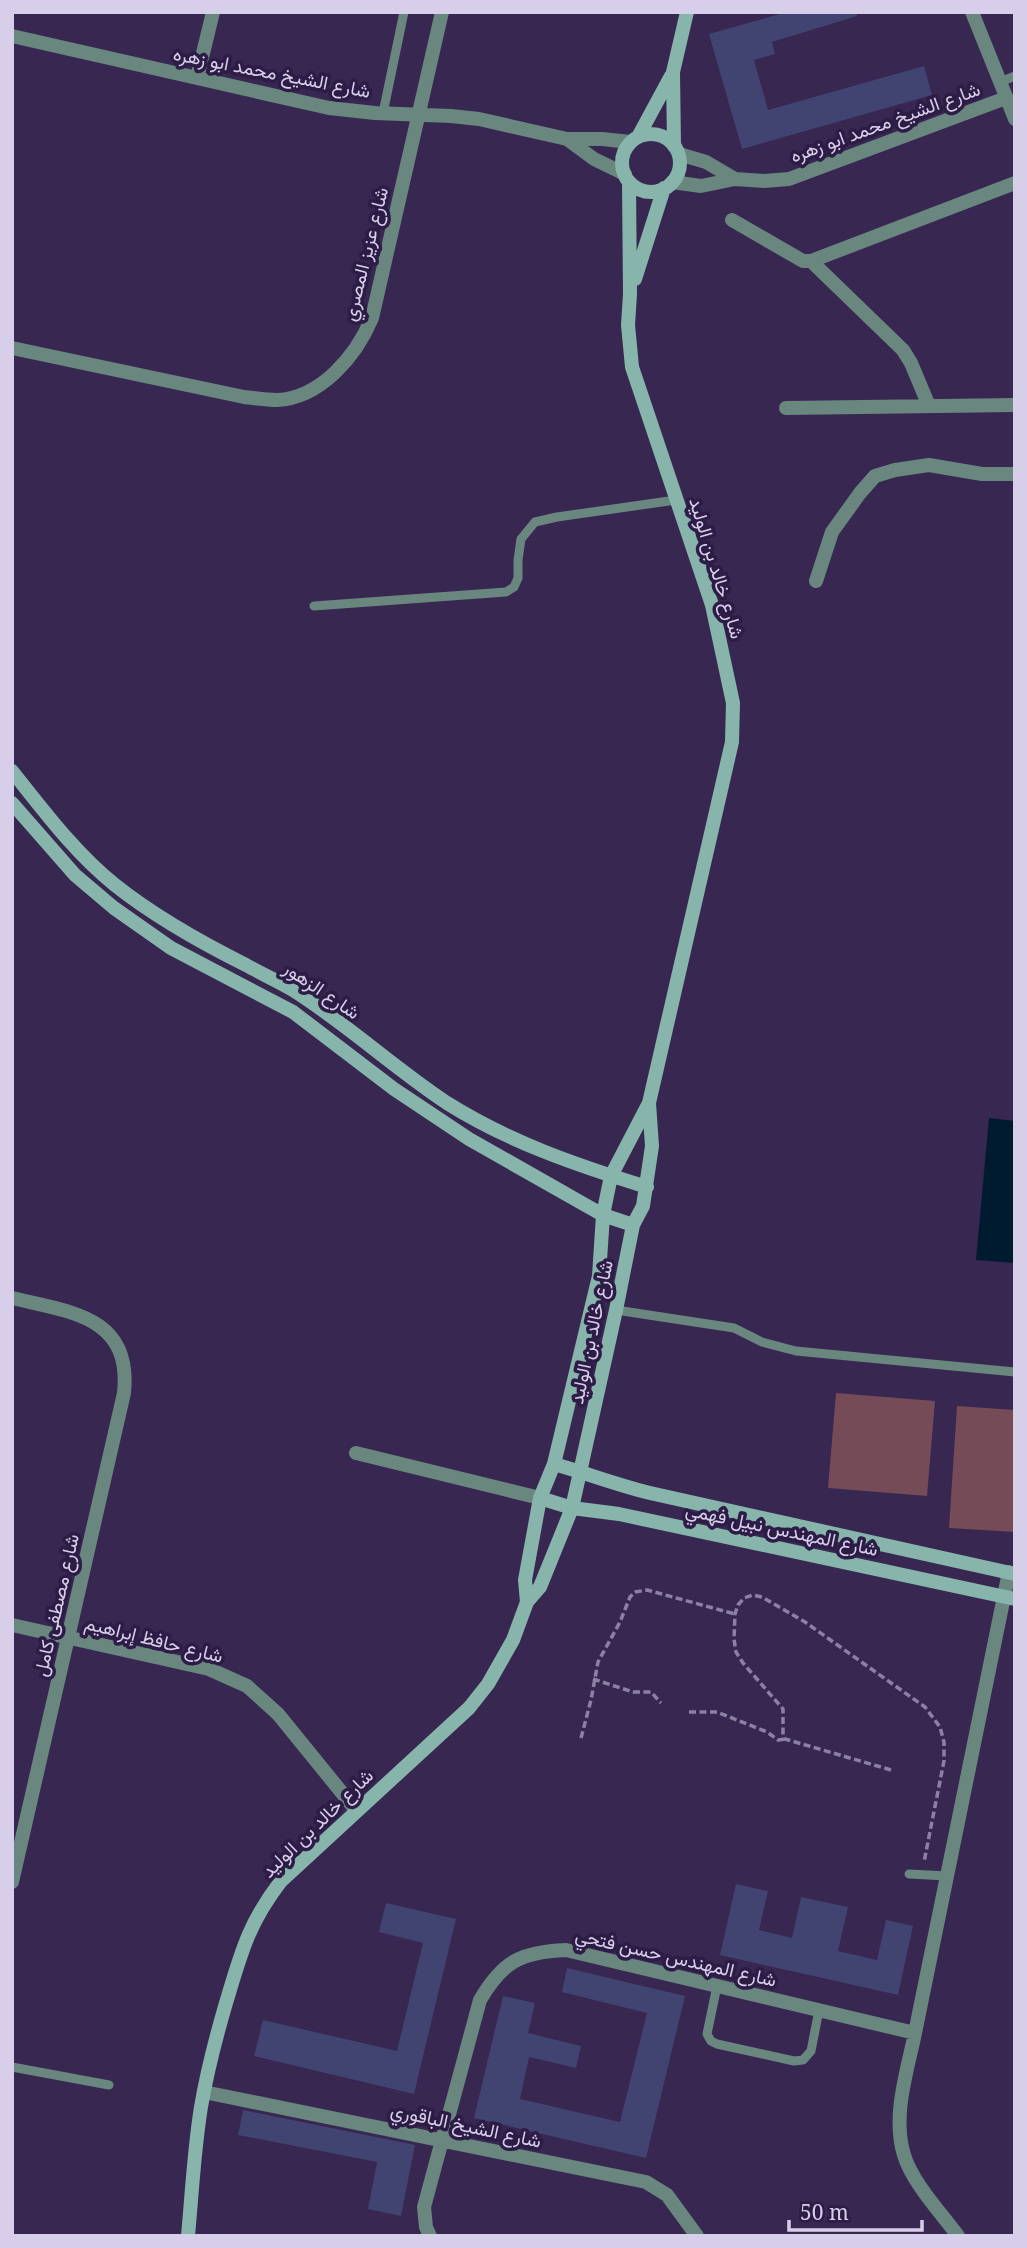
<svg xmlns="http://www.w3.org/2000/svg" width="1027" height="2248" font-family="'Noto Serif',Vazirmatn,serif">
<rect width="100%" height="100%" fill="#372751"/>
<path fill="#764b58" d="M836,1393l99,8 -8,95 -99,-8z
M957,1406l58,4v122l-66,-4z"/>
<path fill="#001b2f" d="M989,1118l26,3v142l-39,-3z"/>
<path fill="#414471" d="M787,12h70v4l-85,26 3,12 -21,6 14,50 156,-44 8,29 -190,54 -33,-115z
M736,1884l32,7 -9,39 33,8 9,-41 47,10 -10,44 39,9 9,-40 27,6 -15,69 -178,-40z
M386,1903l70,16 -42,175 -160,-38 9,-36 134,31 26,-108 -44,-11z
M567,1968l118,28 -39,162 -172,-40 29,-122 32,7 -7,30 53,13 -5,22 -47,-11 -9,42 100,23 27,-109 -85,-21z
M243,2110l172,35 -14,71 -33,-7 9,-47 -139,-27z"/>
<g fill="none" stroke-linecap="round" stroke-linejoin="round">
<path stroke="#8d81a3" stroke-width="3.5" stroke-dasharray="7 3.5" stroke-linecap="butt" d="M593,1679l40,13h18l10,11
M689,1712h28l50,20 11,8 7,-1
M581,1738l10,-38 7,-38 22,-40 10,-25 5,-5 12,-2 88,24
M891,1770l-106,-31 -2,-3v-27l-40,-46 -7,-11 -2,-13 1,-25 3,-9 6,-7 9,-3 9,2 43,25 120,85 15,20 4,15v19l-20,101"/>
<path stroke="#69867f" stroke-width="9" d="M1000,82l15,-6
M383,113l21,-101
M314,606l192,-14 8,-5 4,-9v-18l3,-21 14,-17 22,-5 119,-17
M616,1310l118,18 28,14 34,9 219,21
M909,1874l38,2
M717,1986l-10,48 4,7 6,3 77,17 9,-1 8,-9 8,-41
M12,2067l97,18"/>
<path stroke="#69867f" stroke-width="14" d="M972,12l43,107
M12,36l317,72 46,5 76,3 28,3 88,20h35l28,3
M197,78l16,-66
M567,139l27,20 31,15
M679,154l27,8 29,17
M672,182l29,4 34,-7 29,2 25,-2 217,-81
M732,220l71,41h8l204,-78
M811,261l92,89 8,13 18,43
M12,348l232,49c11,1 22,3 33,3 44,-2 79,-44 95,-82l70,-306
M786,408l229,-3
M816,581l16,-49 28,-39 15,-17 20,-6 34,-5 53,9h33
M12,1298c58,14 120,18 112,95l-112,489
M356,1453l184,45
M12,1625l197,44 38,17 31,28 78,96
M204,2092l442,90 21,13 30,41
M430,2236l-4,-9 -2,-20 56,-207c23,-39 41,-48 86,-50l349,83
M958,2236c-17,-23 -46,-54 -54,-81 -12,-39 3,-83 11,-122l94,-461"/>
<path stroke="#87b5ab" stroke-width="14" d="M622 163a29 29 0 1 1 58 0a29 29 0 1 1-58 0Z
M638,137l33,-61
M674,146l-1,-74 14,-60
M635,279l29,-91
M12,771c32,40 63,82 103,114 39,31 87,58 131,80 16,9 32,16 47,25 54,34 101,78 154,113 62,39 129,62 200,84
M12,803l63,72 39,33 57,40 122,64 101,77 75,50 134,76 30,10
M554,1464c32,9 63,21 96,29l365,81
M540,1498l32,10 47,6 396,85
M527,1602l-2,-22 15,-82 14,-34 45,-188 4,-61 8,-39 38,-73 83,-361 1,-39 -21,-98 -80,-238 -4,-42 2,-31 -1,-112
M188,2236c4,-43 6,-86 13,-129 6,-35 15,-70 25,-104 15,-50 22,-79 55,-122l188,-173 19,-24 25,-44 14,-38 13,-15 32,-79 44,-198 17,-85 10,-19 9,-60 -3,-43"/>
</g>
<g text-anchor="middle" stroke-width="7" stroke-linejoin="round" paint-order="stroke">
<g font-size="19" fill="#d7cfea" stroke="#2d1c46">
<text transform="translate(272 72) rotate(11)" y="7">شارع الشيخ محمد ابو زهره</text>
<text transform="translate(885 122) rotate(-20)" y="7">شارع الشيخ محمد ابو زهره</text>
<text transform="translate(365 254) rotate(-76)" y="7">شارع عزيز المصري</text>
<text transform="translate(717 568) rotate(73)" y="7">شارع خالد بن الوليد</text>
<text transform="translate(322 990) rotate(34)" y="7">شارع الزهور</text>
<text transform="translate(591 1332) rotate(-78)" y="7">شارع خالد بن الوليد</text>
<text transform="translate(782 1529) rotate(12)" y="7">شارع المهندس نبيل فهمي</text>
<text transform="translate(56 1605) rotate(-77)" y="7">شارع مصطفى كامل</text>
<text transform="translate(154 1639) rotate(14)" y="7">شارع حافظ إبراهيم</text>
<text transform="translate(317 1823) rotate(-44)" y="7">شارع خالد بن الوليد</text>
<text transform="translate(676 1957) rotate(13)" y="7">شارع المهندس حسن فتحي</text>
<text transform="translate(466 2125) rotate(12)" y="7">شارع الشيخ الباقوري</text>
</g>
</g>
<rect width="1027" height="2248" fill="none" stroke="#d7cfea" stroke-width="28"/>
<path d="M789 2220v10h133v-10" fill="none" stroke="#d7cfea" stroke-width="3.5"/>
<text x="800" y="2220" font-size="21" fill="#d7cfea" stroke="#2d1c46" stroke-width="5" paint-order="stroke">50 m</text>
</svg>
